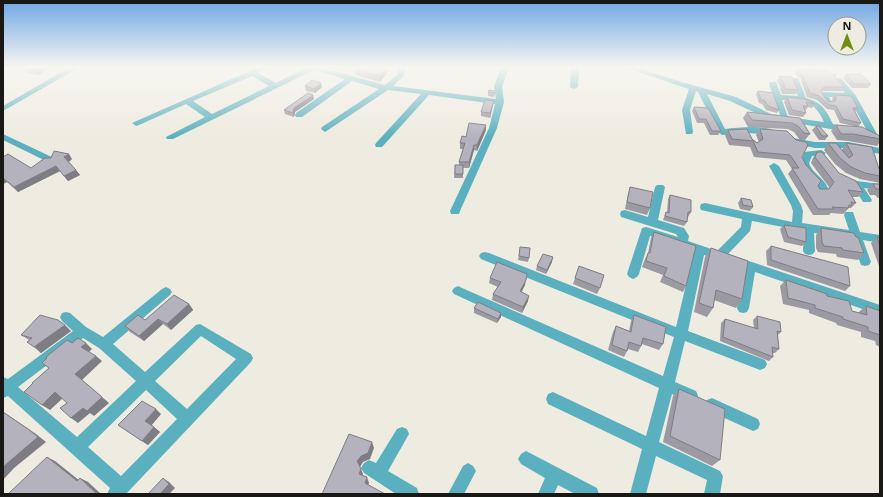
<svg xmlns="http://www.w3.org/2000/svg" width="883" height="497" font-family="'Noto Sans',sans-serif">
<rect width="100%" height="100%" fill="#eeebe0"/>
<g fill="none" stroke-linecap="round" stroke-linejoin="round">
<path fill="#5bb0bf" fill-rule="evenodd" d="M70,67h10l-77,44v-5z
M259,67h11l-12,6 18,10 31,-16h12l66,18 12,-10 1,-8h8l-2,9 -11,10 103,13 -2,-12 7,-20h8l-7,20 2,15 -7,26 -37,83 -1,3h-8l-1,-3 39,-83 6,-24 -66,-9 -47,52h-6l-1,-2 1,-2 45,-49 -33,-4 -63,42 -4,-3 1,-2 57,-38 -27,-8 -50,36h-6l-1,-2 1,-2 49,-34 -31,-9 -141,69h-6l-1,-2 39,-20 -19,-13 -47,21 -3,1 -4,-3zM252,76l17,10 -57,28 -19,-13z
M571,67h8l-1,20 -4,2 -4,-2z
M623,67h12l50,16 51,14 35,17 9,1 -11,-31 1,-2h6l5,13 17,1 -7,-16 1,-2h6l8,20c16,4 20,12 27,26l18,3 1,2 -4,3 -82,-14 -36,-17 -23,-7 18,35c11,-1 43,-5 51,3l-4,3 -24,-2 -26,2 -4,-3 -20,-40 -2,-1 -6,19 3,22 -1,2h-6l-4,-24 7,-21zM782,100c23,1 32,0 42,22l-36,-5z
M835,78h6l15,18 22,40 -1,2h-6l-22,-40 -20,-1 3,5 -1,2h-6l-5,-10 1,-2 24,1 -11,-13z
M3,134l51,24 2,2 -2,2h-6l-45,-22z
M793,138l22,4h33l32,6v6l-32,-6h-33l-25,-5 -1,-2 1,-2z
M821,150l5,3 -2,2 -12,1 -3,7c3,10 15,15 19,25l-5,6 -3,1 -5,-3 3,-6 -15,-16 -4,-8 4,-5 1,-5z
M774,163l5,3 22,39 2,6 -1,12 47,7 -5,-15 1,-3h8l1,3 6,17 20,3v8l-17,-3 8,22 -2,3 -4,1 -4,-1 -9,-26 -38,-6 1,18 -2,3 -4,1 -4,-1 -2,-3 1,-20 -52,-10 -2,10 -22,23 152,51v10l-125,-43 -6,36 -2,4 -4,1 -4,-1 -2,-4 7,-39 -40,-14 -16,76 77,29 2,4 -2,4 -5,2 -75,-29 -10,41 21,9 2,5 -2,5 -5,2 -19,-9 -13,48 61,29 3,5 -3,18h-16l3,-14 -51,-24 -10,38h-16l12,-45 -94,-45 -2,-5 2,-5 5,-2 93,44 13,-48 -205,-94 -2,-3 2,-3 4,-2 4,2 201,88 11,-39 -193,-78 -2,-3 2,-3 4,-1 4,1 187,74 18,-76 -44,-15 -11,38 -2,3 -4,2 -4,-2 -2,-3 15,-46 4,-1 32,10 -2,-3 -55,-17 -1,-3 1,-3 4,-1 23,7 7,-30 2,-2h6l2,2 -7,33 26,8 5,8 -1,5 29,10 24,-24 1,-8 -41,-9 -1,-3 1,-3 4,-1 87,19 1,-11 -2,-6 -22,-39z
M844,177l13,4 23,3v6l-16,-2 8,12 -1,2h-8l-10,-16 -12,-4 -2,-2 2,-2z
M166,287l4,2 2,3 -2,3 -57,49 32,28 51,-47 4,-1 51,30 2,4 -2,4 -125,132h-19l3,-6 -102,-92 -5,2v-21l5,2 65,-48 -11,-10 -2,-4 2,-4 4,-1 4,1 16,14 17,10 59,-48zM201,336l35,23 -49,50 -32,-28zM83,338l16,10 37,33 -59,56 -59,-50zM146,390l31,29 -56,57 -33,-29z
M712,398l46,21 2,5 -2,5 -5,2 -46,-21 -2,-5 2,-5z
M402,427l5,2 2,5 -21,37 29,17 2,6h-23l-32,-21 -3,-5 3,-5 5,-3 7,3 21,-34z
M526,451l71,37 2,6h-24l-17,-9 -4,9h-16l7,-16 -24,-14 -3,-5 3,-5z
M468,463l5,3 3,5 -12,23h-16l15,-28z"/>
</g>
<path fill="#9b99a2" d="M22,67h28l-11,8 -12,-2z
M328,67h13l-4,3z
M799,67l16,3 20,7 9,10 -2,4h-21l7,11 5,-1 -1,-2 2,-4 24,13 -3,4 6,11 -3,4 -18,-4 -6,-13 -7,-1 -10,-9 -10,-3 -6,-16 1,-1 -7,-6z
M355,70l32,3 -7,9 -25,-7z
M846,74l25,10 -3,4h-16l-9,-10z
M779,76l19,14 -2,4h-14l-2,-5 1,-1 -4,-7z
M305,86l17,1 -7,6 -9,-2z
M758,91l21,19 -2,3 -11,-3 -4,-6 -3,-1 -3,-9z
M488,92l7,1 -1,4 -6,-1z
M313,95l1,4 -19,13 -1,5 -9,-3 -1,-4z
M787,97l28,7 -3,4 -4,-1 -3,4 1,2 -3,4 -14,-2 -5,-13z
M494,101l-1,4 -3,13 -9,-2v-4z
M694,107l27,24 -3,4h-8l-6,-12h-7l-5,-12z
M747,112l53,6 10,16 -5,6h-5l-6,-8 -6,-3 -40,-2 -5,-9z
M486,125v5l-9,21 -3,-1 -5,18h-6v10h-9l1,-13h4v-3l4,-13h-3v-6l6,-6z
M836,125l44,14v3l-3,4 -29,-5 -11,-1 -6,-9z
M816,126l12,10 -3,4h-6l-7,-10z
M760,129l42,28 16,29 2,3h8l1,-2 -18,-24 2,-5 4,-6 22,21 24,19 -5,5h-6l4,6 -5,5h-2l-6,6 -12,-1 -2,2h-16l-25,-41 4,-5 -6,-9 -32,-3 -4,-10 -21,-2 -4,-10 3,-5 24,9 5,4 2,-1 -3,-7z
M828,143l14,7 4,-7 34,27v13l-20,-4 -14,-6 -11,-9 -11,-14z
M3,157l28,11 41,-9 -3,3 11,13 -12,6 -8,-10 -42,21 -11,-10 -4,2z
M873,184h7v14h-2l-3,-3h-5l-3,-5z
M630,187l20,21 -3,7 -22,-6 3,-15z
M670,195l21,17 -3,5h-1v5l-3,4 -21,-6 3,-8 1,1 1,-14z
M741,198l12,9 -3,4 -10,-2 -2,-6z
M784,225l22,17 -4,4 -18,-4 -4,-13z
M821,228l43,25 -6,7 -21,-3 -1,-3 -18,-2 -2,-4v-13z
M654,232l32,54 -3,6 -23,-10 3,-7 -21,-8 3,-8 3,-6 3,-15z
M877,237l3,1v31l-9,-26z
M771,246l79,40 -5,5 -78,-26 -1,-14z
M520,247l9,11 -1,4 -10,-2z
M711,248l31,51 -6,9 -22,-8 -1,8 -6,9 -13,-5 11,-55z
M552,262l-6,12 -10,-4 1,-4z
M579,266l21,22 -3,6 -24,-10z
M490,278l35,7 -4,7 7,9 -6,12 -30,-13 1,-6 5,-7 -9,-4z
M786,280l41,16 25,15 7,2v-1l7,-6 14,5v36l-4,-2 -1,-4 -14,-4v-5l-24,-7 -1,-2 -27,-10v-3l-26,-6 -3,-18z
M189,304l4,6 -22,20 -8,-6 -19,17 -14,-9 -5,-6 20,-6z
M474,308l27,9 -4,6 -23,-10z
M634,315l29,29 -4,6 -17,-6 -4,8 -10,-3 -4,8 -16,-7 5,-18 3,-6 13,5 2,-10z
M757,316l24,16 -3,3 1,14 -4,4h-2v4l-4,4 -49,-20 1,-18 4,-4 29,9 -1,-8z
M71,331l-30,22 -12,-13 -8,-5z
M679,389l41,71 -8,6 -49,-24 10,-46z
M161,414l-10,11 9,7 -12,13 -30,-20z"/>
<path fill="#7e7d84" d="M37,67h13l-11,8 -5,-6z
M336,67h5l-4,3z
M387,68v5l-7,9v-6z
M321,83l1,4 -7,6 -1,-4z
M313,95l1,4 -19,13 -1,5 -1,-4 1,-5z
M494,101l-1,4 -3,13v-5z
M486,125v5l-9,21v-6z
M474,145v5l-5,18v-6z
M69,154l3,5 -4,3 -4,-5z
M56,166l4,5 -42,21 -4,-5z
M76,170l4,5 -12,6 -4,-5z
M3,178l4,4 -4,2z
M553,257l-1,5 -6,12 1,-4z
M526,280l-1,5 -6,12 1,-6z
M529,296l-1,5 -6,12 1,-6z
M189,304l4,6 -22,20 -4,-6z
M501,313v4l-4,6 1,-4z
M158,319l5,5 -19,17 -5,-5z
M65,325l6,6 -30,22 -7,-6z
M86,343l6,6 -4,4 -7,-6z
M96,356l6,5 -20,19 27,23 -15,13 -4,-3 -12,10 -7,-5 4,-44z
M55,392l8,6 -13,12 -8,-5z
M156,409l5,5 -10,12 -6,-5z
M3,412l33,22 10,8 -32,26 -11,12z
M154,427l6,5 -12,13 -6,-4z
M372,442l2,6 -4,11 -7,3 -3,5 -3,-6z
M47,457l8,4 30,24 -8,-4z
M361,469l2,5 -2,6 -2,-6z
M367,477l2,6 -2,6 -2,-6z
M80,478l8,4 13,12h-5z
M163,478l6,4 6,6 -6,6h-9z"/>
<path fill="#b4b2bc" stroke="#7e7d84" d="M23,67h14l-3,2z
M358,67h27l2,1 -7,8 -25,-6z
M799,67h14l2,3h13l4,4h4l-1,3 9,10h-20l-3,4 7,11 7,-1 1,-4 -2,-2 17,1 7,12h-5l8,15 -18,-4 -7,-13 -7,-1 -10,-9 -9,-3 -7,-16 2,1 -8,-8h5z
M846,74h15l10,10h-17z
M779,76l13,1 6,13 -13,-1 -2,-4h2z
M312,80l9,3 -7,6 -9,-3z
M489,90l5,1 1,2 -7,-1z
M758,91l15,2 6,17 -11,-4 -4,-6h-3z
M308,93l5,2 -19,13 -1,5 -9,-3z
M787,97l18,2 10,5 -9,-2 2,4h-5l3,7 -14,-3z
M485,100l9,1 -4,12 -9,-1z
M694,107l14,1 13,23h-9l-6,-12h-7z
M747,112l53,6 10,16 -6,-1 -6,-7 -6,-3 -40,-3z
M469,123l17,2 -9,20h-3l-5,17h-10l6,-19h-5l2,-7 4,1z
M836,125l26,2 18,9v3l-27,-5h-12z
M816,126h3l9,10h-6z
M747,129l5,10 5,4 6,-4 -3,-10 27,2 9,9 10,2 2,3 -6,12 4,8 15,16 -3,5 2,3h9l5,-7 -19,-25 2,-5h5l17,21 17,8 7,11 -15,-2 8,13 -5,-1 1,3h-3l-1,3 -16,-1 2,2h-16l-26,-41h7l-9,-13 -32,-3 -5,-11 -21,-2 -4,-9z
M828,143h8l13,15 4,-3 -7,-12 26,4 7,22 1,1v6l-15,-3 -14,-6 -11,-9z
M54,151l15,3 -5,3 12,13 -12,6 -8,-10 -42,21 -11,-9v-21l5,-3 23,14 14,-10h6z
M455,165h8v9h-8z
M873,184h7v5h-4z
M630,187l23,5 -3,16 -23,-6z
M670,195l21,5v12h-3l-1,10 -22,-6 1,-4 3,1z
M741,198l10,2 2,7 -10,-2z
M784,225l22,3v14l-18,-5z
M821,228l33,5 2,4h2l6,16 -21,-3 -1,-2 -18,-2 -2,-4z
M654,232l42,14 -10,40 -22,-10 3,-8 -21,-7 2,-8h2z
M877,237l3,1v8z
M771,246l77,21 2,19 -79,-26z
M520,247l10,1 -1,10 -10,-2z
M711,248l37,13 -6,38 -26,-9 -3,18 -14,-5z
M543,254l10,3 -6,13 -10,-4z
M497,262l30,12 -1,6 -6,11 9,5 -6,11 -30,-13 8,-12 -11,-4z
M579,266l25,9 -4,13 -25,-10z
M786,280l41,14v2l22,5 3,10 15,4 -1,-9 14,5v24l-12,-4v-4l-25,-8v-2l-28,-9v-3l-27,-7z
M174,295l15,9 -22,20 -9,-5 -19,17 -14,-10 13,-11 7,5z
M478,302l23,11 -3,6 -24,-11z
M40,315l18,5 7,5 -31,22 -7,-5 5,-4 -11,-3z
M634,315l32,12 -3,17 -20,-6 -2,8 -12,-4 -2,9 -15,-6 4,-19 15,6z
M757,316l23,6 1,10 -4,-1 2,18 -7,-2 1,10 -50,-20 2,-18 33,10z
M78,338l8,5 -5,4 15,9 -21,18 27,23 -15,14 -4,-3 -12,10 -11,-10 7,-5 -12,-11 -13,13 -18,-13 9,-9h-1l17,-15 -7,-5 5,-5 -1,-1 21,-17 5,3z
M679,389l46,20 -5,51 -50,-24z
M142,401l14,8 -11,12 9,6 -12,14 -24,-16z
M3,412l25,17 10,8 -35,30z
M349,434l23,8 -4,11 -7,3 -4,5 4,8 -2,5 8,3 -2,6 20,11h-63z
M47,457l30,24 3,-3 17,16h-89z
M163,478l6,6 -9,10h-12z"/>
<linearGradient id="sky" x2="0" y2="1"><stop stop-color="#6fa6e4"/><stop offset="0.49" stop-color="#f7f6f1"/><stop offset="1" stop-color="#f7f6f1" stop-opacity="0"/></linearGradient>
<rect width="883" height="137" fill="url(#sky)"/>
<rect width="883" height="497" fill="none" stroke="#191815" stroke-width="8"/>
<g transform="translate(847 36)"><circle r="19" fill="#eeebe0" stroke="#99978f"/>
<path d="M0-3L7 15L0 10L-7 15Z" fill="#708d0b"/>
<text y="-6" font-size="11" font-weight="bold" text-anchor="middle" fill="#191815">N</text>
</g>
</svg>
